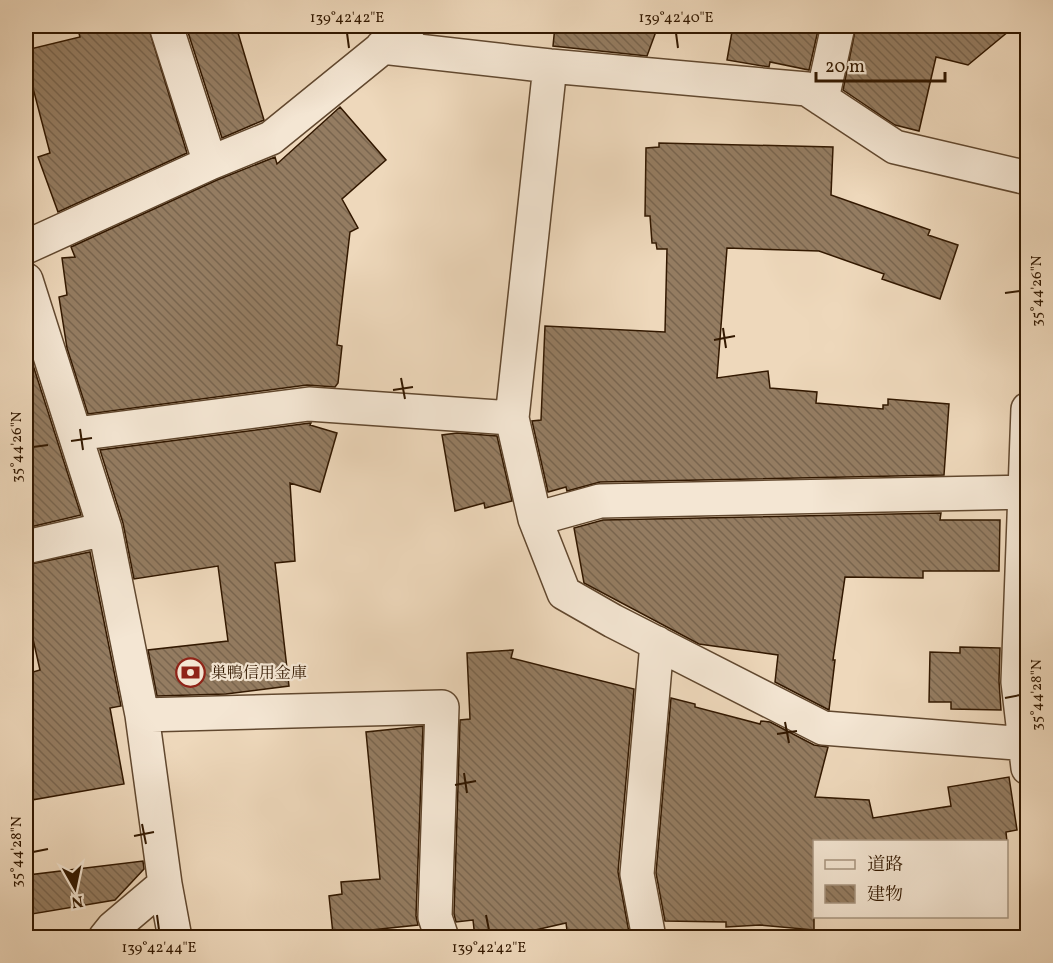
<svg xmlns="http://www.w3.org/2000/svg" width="1053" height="963" font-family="Vollkorn,'Noto Serif JP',serif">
<defs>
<pattern id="building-back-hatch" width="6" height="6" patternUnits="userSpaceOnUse" patternTransform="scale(1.5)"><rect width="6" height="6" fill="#947c61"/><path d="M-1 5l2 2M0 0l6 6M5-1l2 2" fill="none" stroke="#79654e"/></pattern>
</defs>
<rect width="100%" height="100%" fill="#eed8bb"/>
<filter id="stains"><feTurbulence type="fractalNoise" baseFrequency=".00333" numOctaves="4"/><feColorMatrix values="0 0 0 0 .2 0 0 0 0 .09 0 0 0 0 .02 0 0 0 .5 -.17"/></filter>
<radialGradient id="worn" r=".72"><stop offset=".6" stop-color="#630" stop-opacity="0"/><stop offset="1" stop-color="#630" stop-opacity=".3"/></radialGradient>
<path fill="url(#building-back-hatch)" stroke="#321800" stroke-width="1.5" d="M77,26h71l39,127 -129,59 -20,-55 12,-4 -17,-65 -7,1v-39l54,-13z
M186,26h50l28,94 -42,18z
M555,26h103l-11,30 -94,-10z
M733,26h86l-10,44 -39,-8 -1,5 -42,-7z
M856,26h159l-47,39 -32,-8 -17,74 -24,-6 -52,-35z
M340,107l46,53 -44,39 16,29 -8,4 -13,113 5,1 -4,37 -3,4 -28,-2 -219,29 -21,-66 -8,-51 8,-2 -5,-37 13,-1 -4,-10 146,-67 58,-23 2,7z
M659,143l174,4 -2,48 99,35 -2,5 30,10 -18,54 -58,-20 2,-5 -65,-23 -92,-3 -10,130 51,-7 2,17 47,4 -1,11 67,6v-4h5v-6l61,5 -5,71 -344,7 -33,9 -1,-4 -18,5 -16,-71 9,-1 4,-94 120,6 2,-83h-10l-1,-6h-4l-2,-27h-5l1,-68 13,-1z
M33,365l48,150 -55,13v-160z
M310,423h1l-1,2 27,8 -17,59 -30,-9 5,78 -20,2 14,123 -63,8 -69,2 -9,-46 80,-9 -10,-75 -84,13 -11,-56 -23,-73z
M457,433l40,3 15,65 -27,7 -1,-5 -29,8 -13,-76z
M941,513l-1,7h60l-1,51h-76v7l-78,-1 -12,83h2l-6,50 -54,-28 3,-27 -79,-11 -115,-61 -10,-55 29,-8z
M90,552l31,154 -11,2 14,76 -98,17v-127l14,-4 -14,-62v-43z
M960,647l40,1 -1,33 2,29 -50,-1v-7h-22l1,-50 30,1z
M513,650l-2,8 123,31 -16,183 12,66h-62l-2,-15 -66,15h-25l-2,-18 -17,2 -2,-8 6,-194 10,-1 -3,-66z
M671,698l24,6v3l65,17 1,-3 9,1 44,23 14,2 -13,50 54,3 4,18 78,-12 -3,-19 61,-10 8,53 -11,2 1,10h-193v88l-54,-5 -34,2v-5l-61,-1 -9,-48z
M423,726l-7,190 2,9 -85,9 -4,-38 13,-2 -1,-12 39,-3 -14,-147z
M143,861l1,8 -29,31 -83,14 -4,-39z"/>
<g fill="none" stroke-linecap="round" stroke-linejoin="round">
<defs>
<path id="minor" d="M166,26l44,137
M382,47l168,19 257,23 88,58 133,31
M550,66l-38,352 23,101 29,74 49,28 210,107 205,16
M822,99l16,-73
M26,247l184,-84 61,-25 138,-112
M26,280l79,249 37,186 23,169 10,54
M1028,409l-10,273 10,86
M76,434l233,-30 203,14
M535,519l65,-18 425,-9
M26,547l79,-18
M142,715l300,-8 -7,210 7,21
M105,938l8,-10 52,-44
M649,938l-12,-64 20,-231"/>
</defs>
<use href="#minor" stroke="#61482f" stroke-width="36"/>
<use href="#minor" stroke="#f4e6d3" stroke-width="33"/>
</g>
<path fill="none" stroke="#321800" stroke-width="2" d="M347,33l2,15M676,33l2,15M1005,293l15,-2M723,328l3,20M714,340l21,-4M401,378l4,21M393,390l20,-3M80,429l3,21M71,441l21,-3M33,447l15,-2M1005,698l15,-3M785,722l4,21M777,734l20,-3M464,773l3,20M455,785l21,-4M142,824l4,20M134,836l20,-4M33,852l15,-3M157,915l2,15M486,915l3,15"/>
<defs>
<symbol id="bank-ring" viewBox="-11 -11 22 22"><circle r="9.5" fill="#f4e6d3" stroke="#8f2418" stroke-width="1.5"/><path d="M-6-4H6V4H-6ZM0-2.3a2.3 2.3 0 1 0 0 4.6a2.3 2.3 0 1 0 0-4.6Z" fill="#8f2418"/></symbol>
</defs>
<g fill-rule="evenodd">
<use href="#bank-ring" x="174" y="656" width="33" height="33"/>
</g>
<g text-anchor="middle" stroke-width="4.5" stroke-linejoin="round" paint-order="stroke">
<g font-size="16" fill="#321800" stroke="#f4e6d3" text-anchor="start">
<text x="211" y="678">巣鴨信用金庫</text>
</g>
</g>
<rect width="1053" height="963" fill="none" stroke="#eed8bb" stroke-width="66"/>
<rect x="813" y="840" width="195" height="78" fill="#f4e6d3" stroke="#a6947f" stroke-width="1.5"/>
<rect x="825" y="860" width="30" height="9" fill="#f4e6d3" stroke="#a6947f" stroke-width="1.5"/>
<text x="867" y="870" font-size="18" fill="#321800">道路</text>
<rect x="825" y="885" width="30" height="18" fill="url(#building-back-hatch)" stroke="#a6947f" stroke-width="1.5"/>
<text x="867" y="900" font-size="18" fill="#321800">建物</text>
<g transform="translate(75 888) rotate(171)" stroke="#f4e6d3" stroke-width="4.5" paint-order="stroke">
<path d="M0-4.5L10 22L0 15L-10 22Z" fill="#321800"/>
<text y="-9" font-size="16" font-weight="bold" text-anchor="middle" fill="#321800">N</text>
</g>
<path d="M816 72v9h129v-9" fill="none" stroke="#321800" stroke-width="3"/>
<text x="825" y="72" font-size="18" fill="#321800" stroke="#f4e6d3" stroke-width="4.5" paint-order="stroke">20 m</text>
<rect x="33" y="33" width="987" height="897" fill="none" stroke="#321800" stroke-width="2"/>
<g font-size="15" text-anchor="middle" fill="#321800">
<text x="347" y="22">139°42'42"E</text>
<text x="676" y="22">139°42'40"E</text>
<text transform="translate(1036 291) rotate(-90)" y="5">35°44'26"N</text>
<text transform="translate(16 447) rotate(-90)" y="5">35°44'26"N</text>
<text transform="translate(1036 695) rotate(-90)" y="5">35°44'28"N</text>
<text transform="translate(16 852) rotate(-90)" y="5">35°44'28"N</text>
<text x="159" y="952">139°42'44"E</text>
<text x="489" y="952">139°42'42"E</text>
</g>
<rect width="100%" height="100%" filter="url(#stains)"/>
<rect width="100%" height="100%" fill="url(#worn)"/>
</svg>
